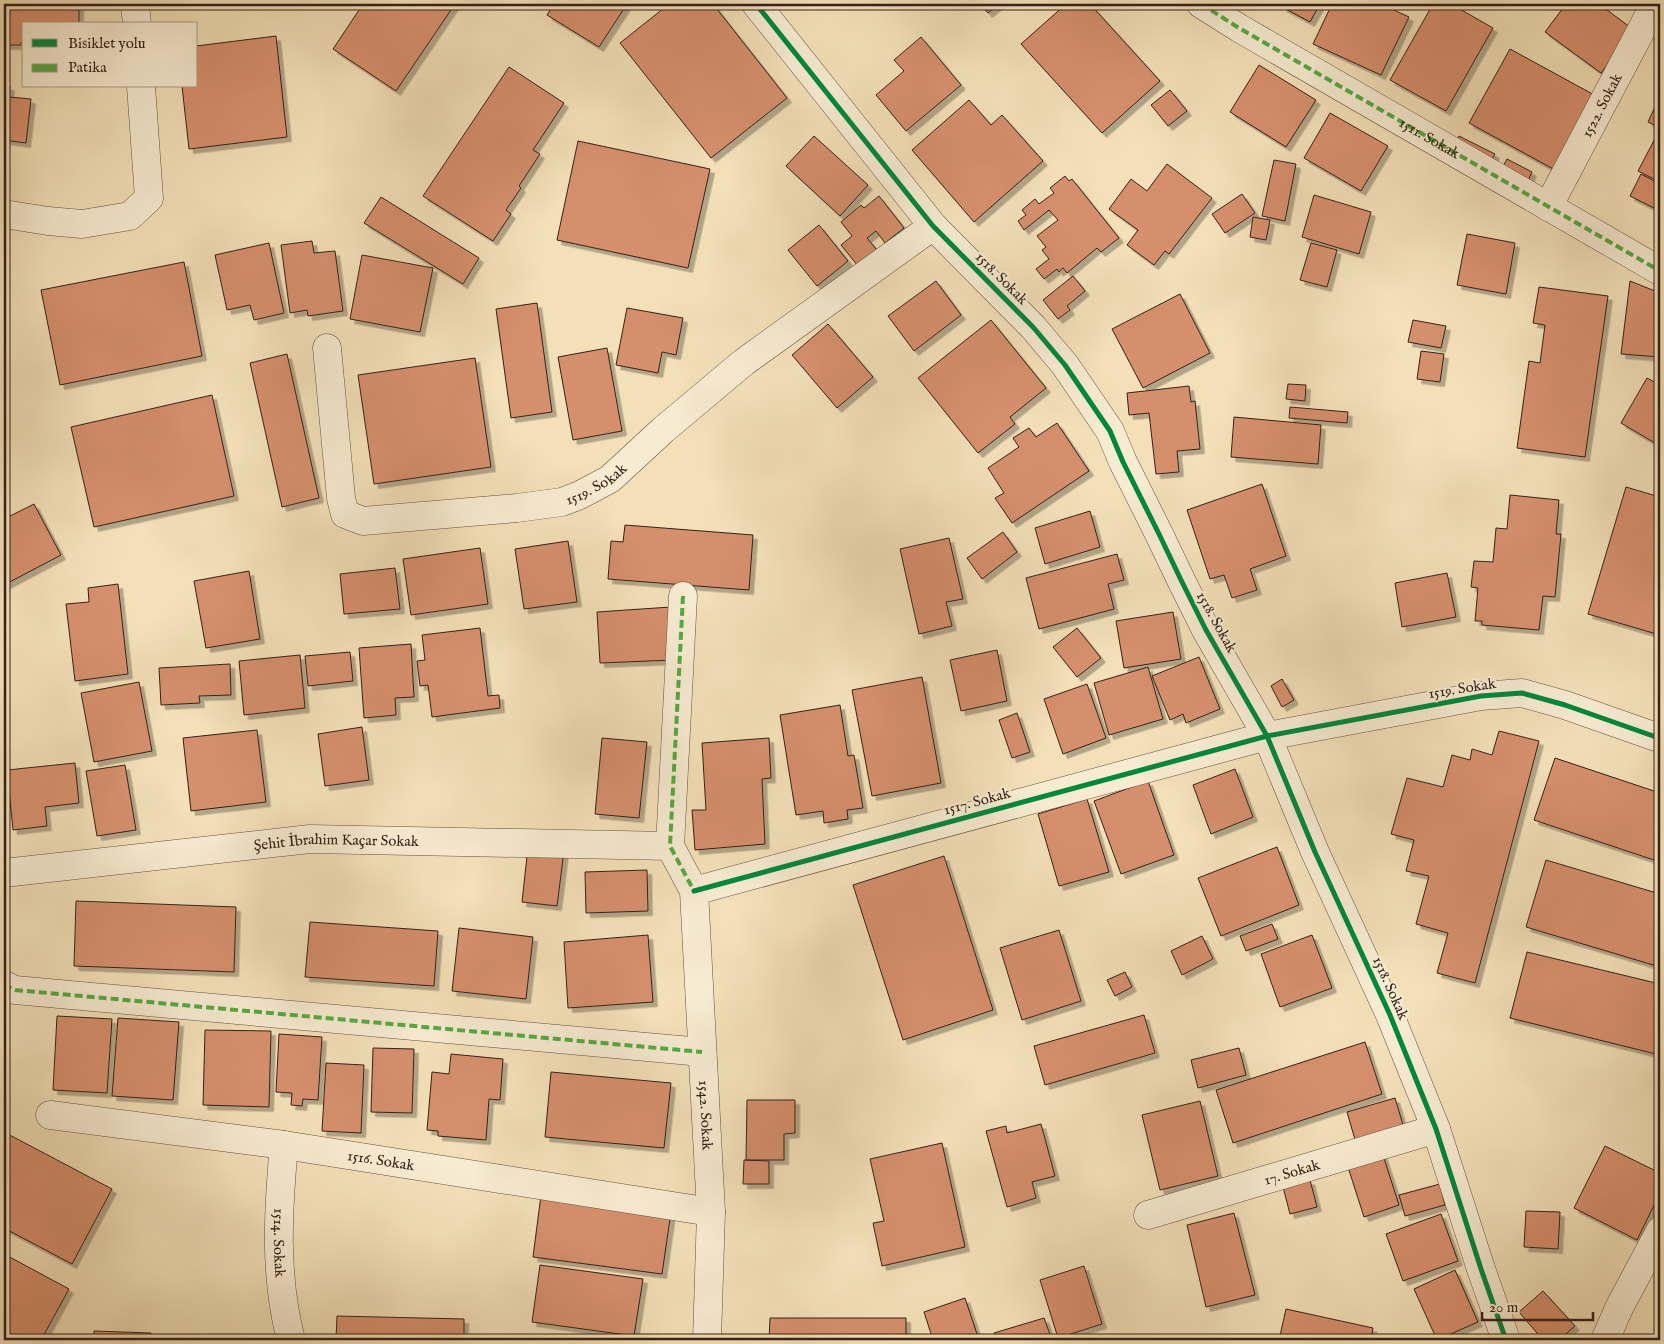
<svg xmlns="http://www.w3.org/2000/svg" width="1664" height="1344" font-family="'IM FELL English',serif">
<defs>
<filter id="shadow"><feDropShadow dx="4.5" dy="4.5" stdDeviation="0" flood-color="#0004"/></filter>
</defs>
<rect width="100%" height="100%" fill="#f3e0b8"/>
<filter id="stains"><feTurbulence type="fractalNoise" baseFrequency=".004" numOctaves="4"/><feColorMatrix values="0 0 0 0 .2 0 0 0 0 .09 0 0 0 0 .02 0 0 0 .5 -.17"/></filter>
<radialGradient id="worn" r=".72"><stop offset=".6" stop-color="#630" stop-opacity="0"/><stop offset="1" stop-color="#630" stop-opacity=".3"/></radialGradient>
<path fill="#d68f6d" stroke="#332118" filter="url(#shadow)" d="M4,4h75v18l4,2h-59v18h-3v3h-17z
M363,4h92l-59,87 -63,-42z
M554,4h73l-28,43 -52,-32z
M669,4h44l74,94 -76,60 -91,-115z
M980,4h19l-11,9z
M1066,4h24l70,77 -58,52 -81,-89z
M1284,4h36l-10,18 -28,-15z
M1332,4h49l28,13 -28,58 -68,-31z
M1433,4h18l42,24 -47,83 -56,-31z
M1566,4h33l35,26 -33,43 -56,-41z
M276,36l11,101 -98,12 -7,-63h14v-40z
M921,37l40,48 -55,46 -30,-36 28,-24 -10,-11z
M1510,49l88,48 -41,74 -88,-48z
M1259,65l57,35 -30,47 -56,-35z
M509,67l55,36 -31,47 7,4 -21,32 2,2 -15,22 5,4 -18,27 -70,-45z
M4,86h6l-1,11 22,2 -5,44 -22,-3z
M1170,90l17,21 -19,15 -17,-21z
M1660,96v32l-12,-6z
M969,100l22,25 11,-10 41,46 -69,61 -62,-72z
M1330,113l58,33 -27,45 -57,-33z
M1659,131h1v51l-22,-11z
M814,136l54,49 -28,31 -54,-50z
M1459,136l36,18 -6,10 -35,-17z
M578,141l132,28 -22,99 -131,-28z
M1507,159l25,13 -5,11 -26,-13z
M1274,160l22,4 -11,57 -23,-5z
M1167,164l45,34 -43,56 -4,-3 -11,14 -27,-20 11,-15 -29,-21 22,-30 16,12z
M1641,174l19,10v27l-30,-15z
M1065,176l4,5 3,-2 47,59 -18,14 -4,-4 -30,25 -4,-5 -4,4 -2,-3 -13,10 -8,-10 13,-10 -7,-9 4,-3 -9,-11 21,-16 -9,-10 -25,20 -6,-9 8,-6 -4,-5 13,-11 4,5 15,-11 -4,-5z
M1242,194l13,19 -30,20 -13,-19z
M1314,195l57,17 -12,42 -57,-17z
M879,196l25,32 -19,15 -9,-12 -9,7 14,17 -19,16 -21,-26 11,-9 -11,-14 20,-17 3,3z
M381,197l98,61 -16,26 -99,-61z
M1253,217l17,3 -4,20 -16,-3z
M819,225l29,36 -31,25 -29,-36z
M1467,234l48,9 -9,51 -49,-9z
M312,241l2,12 21,-2 8,60 -35,5 -1,-6 -17,3 -9,-68z
M269,243l15,70 -30,7 -4,-15 -23,5 -12,-55z
M1311,243l26,7 -10,37 -27,-7z
M362,255l71,13 -13,64 -70,-13z
M184,262l18,94 -142,29 -19,-95z
M1073,276l12,15 -18,15 3,4 -12,9 -15,-19z
M936,281l25,34 -47,36 -26,-35z
M1630,281l30,12v64l-39,-3z
M1539,287l69,9 -23,161 -68,-9 12,-87 11,2 5,-38 -12,-2z
M1180,294l30,59 -67,35 -31,-59z
M537,303l15,109 -41,6 -15,-109z
M627,308l56,10 -7,37 -14,-3 -4,21 -42,-8z
M991,320l55,68 -36,29 5,7 -37,29 -60,-75z
M1413,320l33,6 -5,22 -33,-6z
M828,324l45,53 -36,31 -45,-53z
M607,348l15,83 -49,9 -15,-83z
M1421,351l23,3 -4,28 -23,-3z
M287,354l32,144 -37,9 -32,-144z
M475,358l16,109 -117,17 -16,-109z
M1647,378l13,7v61l-39,-23z
M1288,384l18,1 -1,16 -19,-2z
M1189,386l2,16 4,-1 5,48 -23,2 2,21 -23,2 -7,-61 -20,2 -2,-22z
M212,395l22,101 -140,31 -23,-100z
M1290,407l58,5 -1,11 -58,-5z
M1234,417l87,8 -3,39 -87,-7z
M1057,423l32,48 -77,52 -17,-25 9,-5 -16,-25 31,-21 -6,-9 16,-10 7,9z
M1262,484l24,72 -36,13 7,21 -25,8 -8,-23 -14,4 -23,-69z
M1626,487l34,10v16l-2,9 2,1v112l-72,-21z
M1510,495l49,5 -3,34h5l-6,63 -12,-1 -4,34 -57,-5v-4h-7l3,-33 -7,-1 3,-26 19,1 3,-34 11,1z
M34,504l27,51 -57,30v-66z
M1090,511l10,36 -55,17 -10,-36z
M625,525l128,10 -4,55 -141,-11 3,-38 12,1z
M1003,532l14,20 -35,27 -15,-21z
M949,538l14,61 -17,3 6,24 -33,8 -19,-85z
M568,541l9,61 -53,7 -9,-60z
M480,548l8,56 -77,11 -8,-56z
M1117,554l7,26 -16,4 6,25 -75,20 -13,-51z
M395,568l5,41 -56,5 -4,-40z
M249,571l11,68 -54,9 -12,-67z
M1447,573l9,44 -54,10 -7,-44z
M118,584l10,90 -53,7 -9,-77 23,-2 -1,-14z
M671,607l2,53 -73,3 -3,-51z
M1173,612l8,47 -57,9 -8,-47z
M480,628l8,68 11,-1 1,13 -68,9 -4,-32 -8,1 -3,-25 8,-1 -3,-25z
M1077,628l24,30 -24,19 -24,-30z
M411,644l3,53 -19,1 1,17 -32,3 -5,-70z
M997,650l10,51 -46,10 -11,-51z
M350,652l3,29 -45,5 -3,-30z
M300,655l5,53 -61,7 -5,-54z
M1199,657l21,52 -34,14 -3,-9 -13,6 -18,-44z
M230,664l1,31 -32,1 1,7 -39,2 -2,-37z
M1148,667l15,52 -54,16 -15,-52z
M922,677l19,106 -69,13 -20,-106z
M1282,679l12,21 -12,7 -11,-21z
M139,682l13,69 -58,11 -13,-69z
M1087,684l19,54 -43,16 -19,-55z
M840,705l8,51 6,-1 9,53 -16,2 1,9 -24,4 -1,-12 -27,4 -16,-100z
M1017,713l13,39 -18,6 -13,-38z
M362,727l7,53 -44,6 -7,-52z
M257,730l9,72 -75,9 -8,-73z
M1499,731l40,10 -64,242 -38,-10 11,-40 -32,-9 13,-48 -23,-5 8,-31 -23,-6 16,-56 36,9 9,-32 18,5 2,-11 20,6z
M602,738l45,4 -8,76 -44,-4z
M769,738l2,40 -9,1 3,65 -70,6 -3,-40h14l-4,-67z
M1555,758l105,35v69l-126,-42z
M75,763l4,40 -34,4 2,19 -34,4 -6,-60z
M125,765l11,65 -39,6 -11,-65z
M1235,769l18,48 -42,17 -18,-49z
M1148,781l26,74 -53,19 -27,-73z
M1087,799l22,73 -50,14 -21,-72z
M528,847l36,4 -7,55 -35,-4z
M1277,847l22,58 -78,31 -23,-58z
M944,856l49,154 -90,30 -50,-155z
M1546,860l114,34v73l-134,-40z
M647,870l1,41 -62,2 -1,-41z
M76,901l160,6 -2,65 -160,-6z
M310,922l128,9 -4,55 -129,-9z
M1272,924l6,15 -32,12 -6,-15z
M459,928l74,9 -7,62 -74,-8z
M1059,930l22,71 -59,19 -22,-72z
M648,935l5,67 -85,6 -4,-66z
M1312,935l20,53 -52,19 -19,-53z
M1202,936l11,23 -31,16 -11,-24z
M1527,952l133,32v71l-150,-37z
M1125,972l7,15 -17,9 -8,-16z
M1144,1015l11,38 -110,32 -11,-39z
M57,1016l55,3 -5,74 -54,-3z
M118,1018l61,4 -6,78 -61,-4z
M205,1030l66,1 -2,76 -66,-2z
M279,1034l43,3 -4,63 -15,-1 -1,7 -11,-1 1,-12 -16,-1z
M1365,1042l17,52 -149,49 -17,-53z
M373,1048l41,1 -2,64 -41,-1z
M1239,1048l7,27 -48,13 -7,-28z
M451,1054l52,5 -3,41 -11,-1 -3,41 -48,-4v-5l-11,-1 5,-58 17,2z
M326,1063l38,2 -3,68 -39,-2z
M551,1072l120,11 -7,65 -119,-11z
M1395,1098l9,30 -48,15 -9,-31z
M747,1100h48v33l-11,1v26h-38z
M1200,1101l18,75 -58,14 -18,-75z
M1041,1124l14,52 -23,6 4,16 -29,9 -21,-76 20,-5 1,7z
M4,1132l108,57 -40,75 -68,-36z
M942,1143l23,104 -83,19 -9,-43 11,-2 -14,-62z
M1605,1146l55,27v20l-23,47 -63,-32z
M1382,1152l17,53 -35,12 -17,-53z
M744,1160l25,1v23h-26z
M1310,1180l7,27 -27,7 -7,-27z
M1440,1184l5,21 -40,11 -6,-21z
M541,1195l130,17 -9,62 -129,-17z
M1526,1211l34,1 -2,37 -34,-2z
M1234,1213l21,82 -49,12 -19,-82z
M1441,1214l17,47 -55,20 -17,-47z
M4,1254l65,35 -28,51h-37z
M540,1265l103,14 -9,57 -102,-14z
M1084,1266l18,58 -44,14 -18,-58z
M1455,1270l23,52 -41,18 -23,-51z
M1543,1291l32,35 -16,14h-16l-24,-28z
M965,1298l14,42h-46l-9,-28z
M1286,1309l87,19 -2,12h-92z
M337,1316l127,3v21h-128z
M770,1318h136v22h-137z
M1044,1318l8,22h-56l-2,-7z
M94,1331l57,2v7h-57z"/>
<g fill="none" stroke-linecap="round" stroke-linejoin="round">
<defs>
<g id="minor">
<path d="M135,4l2,20"/>
<path d="M756,4l177,222 100,101 32,38 45,66 13,31 36,72 23,48 24,48 61,106 48,116 75,163 46,114 45,140 25,71"/>
<path d="M1201,4l38,24 421,243"/>
<path id="s1" d="M1548,207l107,-203"/>
<path d="M4,214l44,7 34,3 48,-8 19,-18 -8,-112"/>
<path id="s2" d="M327,348l14,150 4,16 18,7 154,-13 45,-6 18,-7 30,-16 53,-49 81,-68 189,-136"/>
<path id="s3" d="M683,596l-13,250 24,45 17,321 -4,128"/>
<path id="s4" d="M4,873l306,-34 360,7"/>
<path d="M694,891l573,-155 214,-40 41,-3 43,12 91,32"/>
<path d="M4,985l11,5 687,62"/>
<path id="s5" d="M50,1115l234,30 427,67"/>
<path id="s6" d="M284,1145c-6,66 -10,130 7,195"/>
<path id="s7" d="M1148,1215l288,-86"/>
<path d="M1605,1340l14,-32 41,-77"/>
</g>
</defs>
<use href="#minor" stroke="#635140" stroke-width="29"/>
<use href="#minor" stroke="#f7ebd1" stroke-width="28"/>
<g stroke="#54aa42" stroke-width="4" stroke-dasharray="8 4" stroke-linecap="butt">
<path id="s8" d="M1201,4l38,24 421,243"/>
<path d="M683,596l-13,250 24,45 3,-1"/>
<path d="M4,985l11,5 687,62"/>
</g>
<defs>
<path id="cycleway" d="M756,4l177,222 100,101 32,38 45,66 13,31 36,72 23,48 24,48 61,106 48,116 75,163 46,114 45,140 25,71
M694,891l573,-155 214,-40 41,-3 43,12 91,32"/>
</defs>
<use href="#cycleway" stroke="#f7ebd1" stroke-width="8"/>
<use href="#cycleway" stroke="#00873e" stroke-width="5"/>
</g>
<g text-anchor="middle" stroke-width="4" stroke-linejoin="round" paint-order="stroke">
<g font-size="15" fill="#332118" stroke="#f7ebd1">
<text dy="5" stroke="none"><textPath href="#s1" startOffset="115">1522. Sokak</textPath></text>
<text dy="5" stroke="none"><textPath href="#s8" startOffset="265">1511. Sokak</textPath></text>
<text transform="translate(1002 278) rotate(45)" y="5">1518. Sokak</text>
<text dy="5" stroke="none"><textPath href="#s2" startOffset="425">1519. Sokak</textPath></text>
<text transform="translate(1217 622) rotate(61)" y="5">1518. Sokak</text>
<text transform="translate(1462 688) rotate(-9)" y="5">1519. Sokak</text>
<text transform="translate(977 801) rotate(-15)" y="5">1517. Sokak</text>
<text dy="5" stroke="none"><textPath href="#s4" startOffset="334">Şehit İbrahim Kaçar Sokak</textPath></text>
<text transform="translate(1391 988) rotate(66)" y="5">1518. Sokak</text>
<text dy="5" stroke="none"><textPath href="#s3" startOffset="526">1542. Sokak</textPath></text>
<text dy="5" stroke="none"><textPath href="#s5" startOffset="334">1516. Sokak</textPath></text>
<text dy="5" stroke="none"><textPath href="#s7" startOffset="150">17. Sokak</textPath></text>
<text dy="5" stroke="none"><textPath href="#s6" startOffset="98">1514. Sokak</textPath></text>
</g>
</g>
<rect width="1664" height="1344" fill="none" stroke="#f3e0b8" stroke-width="20"/>
<rect x="5" y="5" width="1654" height="1334" fill="none" stroke="#332118" stroke-width="2.5"/>
<rect x="10" y="10" width="1644" height="1324" fill="none" stroke="#332118"/>
<rect x="22" y="22" width="175" height="65" fill="#f7ebd1" stroke="#a99a87"/>
<rect x="32" y="39" width="25" height="8" fill="#00873e" stroke="#a99a87"/>
<text x="68" y="48" font-size="15" fill="#332118">Bisiklet yolu</text>
<rect x="32" y="64" width="25" height="8" fill="#54aa42" stroke="#a99a87"/>
<text x="68" y="72" font-size="15" fill="#332118">Patika</text>
<path d="M1482 1312v8h111v-8" fill="none" stroke="#332118" stroke-width="2.5"/>
<text x="1489" y="1312" font-size="15" fill="#332118" stroke="#f7ebd1" stroke-width="4" paint-order="stroke">20 m</text>
<rect width="100%" height="100%" filter="url(#stains)"/>
<rect width="100%" height="100%" fill="url(#worn)"/>
</svg>
